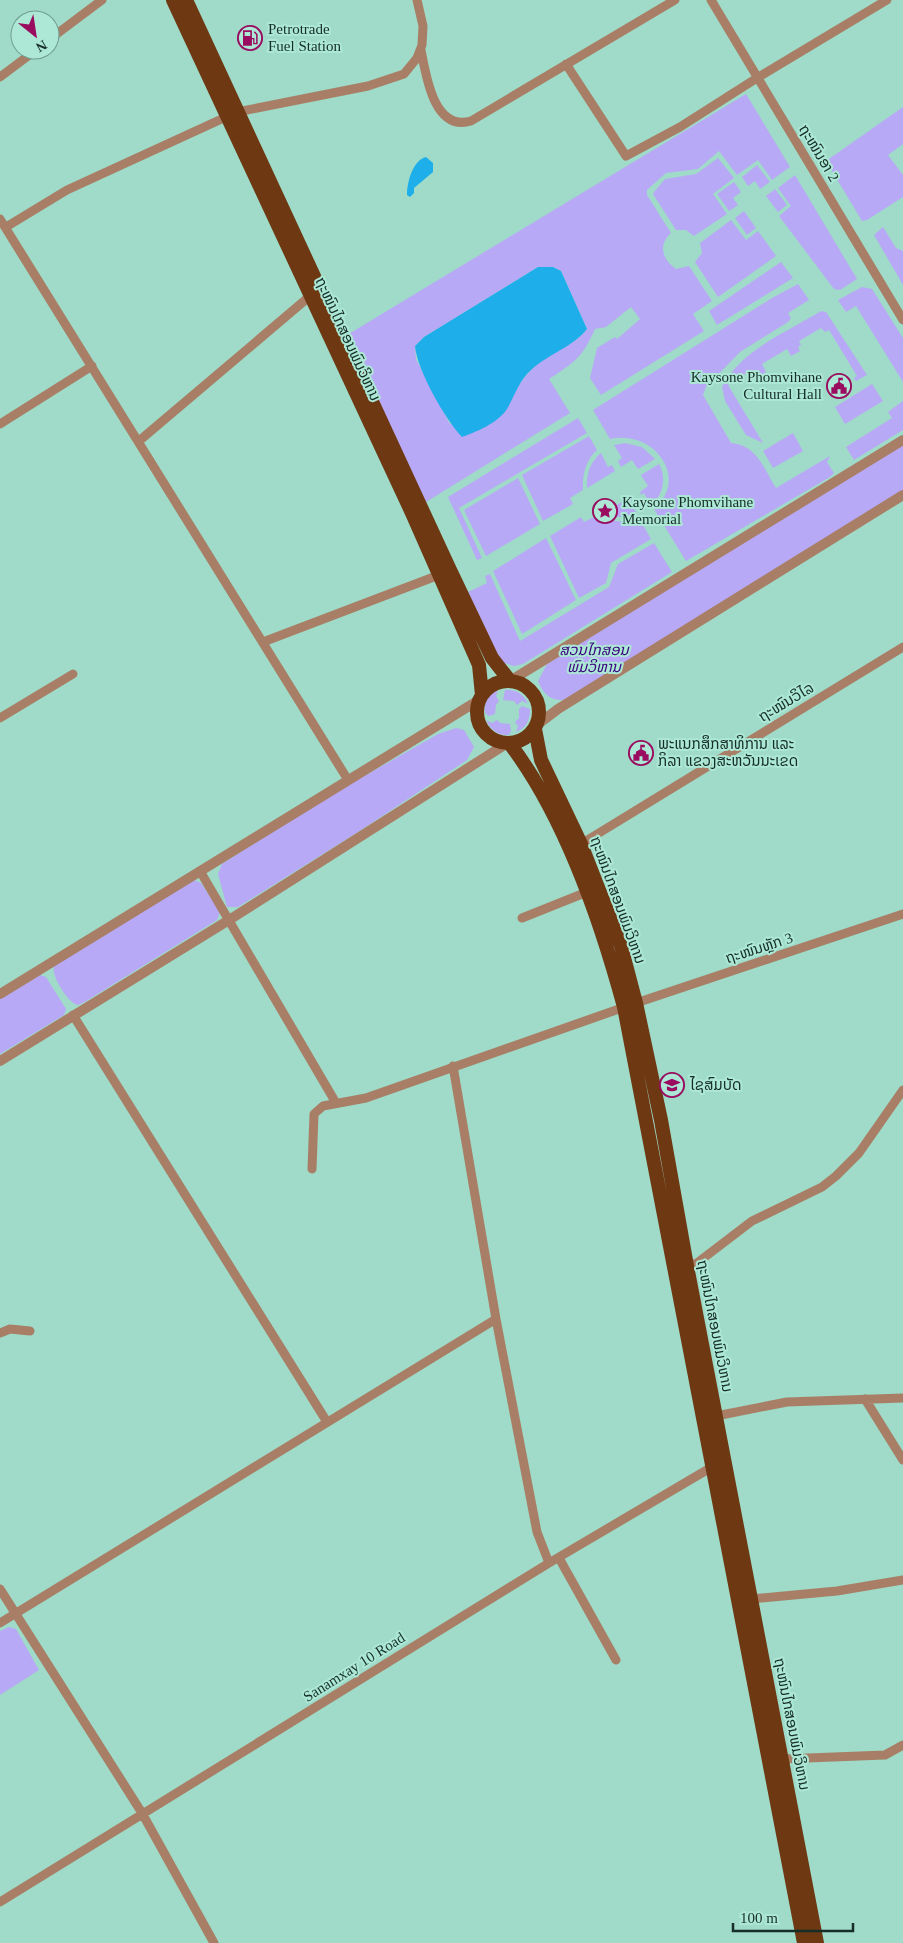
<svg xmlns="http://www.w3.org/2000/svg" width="903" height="1943" font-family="'Times New Roman','Noto Sans Lao',serif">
<rect width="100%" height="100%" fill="#9fdbc8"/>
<path fill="#b8a9f6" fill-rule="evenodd" d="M746,94l44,73 -18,13 -14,-20 -21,15 -18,-24 -21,18 -32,4 -19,17v5l24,38c-13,12 -9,26 5,36l13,-3 23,35 -19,13 11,17 -103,64 -11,-17 7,-30 18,-11 2,2 23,-20 -9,-12 -25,20 -11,2c-13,29 -20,33 -46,50l21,34 -144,89 -79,-167zM538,267h15l8,4 26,58c-10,13 -25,19 -38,27 -21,12 -34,32 -43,54l-56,14 -34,-65 -1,-13 9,-9z
M903,107v37l-15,11 15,20v22l-36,23 -5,1 -36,-60z
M718,158l16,20 -21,16 14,20 -33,22 -8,-6h-10l-23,-36 1,-2 11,-13 31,-5z
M757,165l13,17 -10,7 -5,-8 -7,5 -6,-9z
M795,175l62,104 -17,11 -6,-1 -55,-73 12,-10 -13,-18z
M734,182l7,10 -8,6 5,7 -9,6 -12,-17z
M775,189l12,16 -9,7 -12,-16z
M744,211l12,17 -9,7 -12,-17z
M731,220l15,20 12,-9 18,25 -58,41 -23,-35 7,-9 -2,-10z
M883,227l13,21 7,3v34l-29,-50z
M781,262l12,16 -76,47 -8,-14z
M798,284l11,16 -21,13 3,5 -3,4 -48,30 -34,35 -3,8 28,48c26,2 33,26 45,45l54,-32 -3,6 7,11 -4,4 -144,84 -32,-52c36,-31 0,-80 -44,-70l-17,-29 179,-112z
M862,287l10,2 31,49v44l-47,-76 -10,6 -8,-12z
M821,311l5,1 41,63 -11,6 -2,-3 3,-2 -28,-46 -4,2 -4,-4 -22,13 2,4 -3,2 2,4 -9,5 -4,-7 -25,15 4,8 -13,8 -5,-8 -20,13 35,58 -17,-8 -21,-34 -3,-14c19,-37 65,-55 99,-76z
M872,384l11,17 -38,23 -10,-17z
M903,401v29l-49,30 -8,-13 46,-29 -4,-6z
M578,418l9,15 -128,75 23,50 -5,2 -29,-63z
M793,433l10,18 -30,17 -10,-17z
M589,436l8,14c-11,9 -15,26 -14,40l-13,8 3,6 -30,17 -21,-46z
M625,443l17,4 13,12 -17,10 -6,-9 -11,7 -3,-6 4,-3 -8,-13z
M903,443v48l-336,208c-15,4 -24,-5 -29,-18l9,-17z
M601,453l7,14 4,-2 3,6 -28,17c-1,-13 3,-26 14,-35z
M659,464c8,14 4,31 -8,42l-7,-13 -3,2 -1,-3 8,-6 -7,-11z
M518,478l22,46 -54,32 -22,-46z
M632,496l2,3 -4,2 7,13 -18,3 -14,-5z
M598,515c13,7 27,9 41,3l12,21 -40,24 -5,20 -27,15 -29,-62 31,-19 3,5z
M546,538l30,62 -54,34 -29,-63z
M654,543l18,29 -149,92 -9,2 -13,-4 -33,-70 19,-9 -2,-7 5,-2 30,67 89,-54 9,-23z
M498,690l-2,6 3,5 -3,4 -1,9 -6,2 -4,-3c-1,-11 3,-18 13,-23z
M505,690c11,-1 19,4 23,14l-6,-3 -5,4 -3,-4 -11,-1z
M522,706l8,3c0,12 -4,19 -14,23l2,-6 -3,-4 4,-4v-9z
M486,720l6,3 5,-3 3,3 10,1 1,7 -2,4c-11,1 -18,-5 -23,-15z
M456,728l8,2 10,17 -7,13 -109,72 -120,75h-11l-9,-33 4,-10 111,-70 105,-60z
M194,880l7,3 19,29 -3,8 -134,83 -5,2c-10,-2 -27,-29 -24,-39z
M40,975l6,2 20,32 -2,6 -64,39v-55z
M9,1627l7,2 23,41 -39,25v-64z"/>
<path fill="#1eaee9" d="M426,157l7,6v9l-19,16v5l-4,4 -3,-2c0,-13 6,-35 19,-38z
M538,267h15l8,4 26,58c-14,18 -39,25 -56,41 -12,11 -16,25 -24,39 -9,14 -31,23 -45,28 -17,-18 -45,-67 -47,-91l9,-9z"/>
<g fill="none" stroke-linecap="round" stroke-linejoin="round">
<path stroke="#a87f66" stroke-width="9" d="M711,0l192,320
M50,39l52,-39
M421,50c5,26 13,82 50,71l204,-121
M566,64l60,92 54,-29 77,-49 130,-78
M0,77l36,-27
M237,112l131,-26 36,-12 13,-16 5,-13 1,-19 -6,-26
M0,219l348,561
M6,227l61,-37 159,-73
M0,424l92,-58
M139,441l171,-145
M263,642l176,-67
M0,718l73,-44
M581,844l322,-197
M200,871l136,232
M522,918l65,-26
M73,1015l254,407
M453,1066l43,253 41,213 12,31
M312,1169l2,-55 9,-8 43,-8 270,-95 267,-89
M687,1266l10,-3 55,-42 70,-34 14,-11 23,-23 44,-63
M0,1333l10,-4 20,2
M865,1399l38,61
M716,1416l71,-14 116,-4
M559,1558l57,102
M0,1589l142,224 72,130
M751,1599l86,-8 66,-11
M0,1623l496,-304
M782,1759l103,-4 18,-10
M0,1902l549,-339 168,-99"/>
<path stroke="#a87f66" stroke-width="10" d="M510,681l393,-241
M537,725l21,-16 345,-214
M0,994l479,-294
M0,1061l229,-141 277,-176"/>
<path stroke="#6d3812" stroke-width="14" d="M173,0l239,513 67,152 3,30
M186,0l264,570 42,88 18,23
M477 712a31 31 0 1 1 62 0a31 31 0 1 1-62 0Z
M535,729l6,31 40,84 40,102 15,57 25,117 26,146 130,677
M510,744c54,71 91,178 114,263l180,936"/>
</g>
<defs>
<symbol id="fuel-ring" viewBox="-11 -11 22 22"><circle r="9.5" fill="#ace8d5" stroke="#990c5f" stroke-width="1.5"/><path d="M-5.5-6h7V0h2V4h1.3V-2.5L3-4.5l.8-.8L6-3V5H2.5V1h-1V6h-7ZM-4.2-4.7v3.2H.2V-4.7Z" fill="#990c5f"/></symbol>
<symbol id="civic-ring" viewBox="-11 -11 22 22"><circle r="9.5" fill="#ace8d5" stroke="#990c5f" stroke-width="1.5"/><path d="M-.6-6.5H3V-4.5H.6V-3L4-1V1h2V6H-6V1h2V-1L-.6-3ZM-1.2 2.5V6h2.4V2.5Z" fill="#990c5f"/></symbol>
<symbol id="sight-ring" viewBox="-11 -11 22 22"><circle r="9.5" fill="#ace8d5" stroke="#990c5f" stroke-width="1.5"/><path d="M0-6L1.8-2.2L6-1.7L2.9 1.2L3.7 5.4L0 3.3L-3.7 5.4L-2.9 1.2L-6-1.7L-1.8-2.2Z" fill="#990c5f"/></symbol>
<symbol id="school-ring" viewBox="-11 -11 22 22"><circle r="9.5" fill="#ace8d5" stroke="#990c5f" stroke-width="1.5"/><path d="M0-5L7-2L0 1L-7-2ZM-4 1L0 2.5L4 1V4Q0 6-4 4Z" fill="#990c5f"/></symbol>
</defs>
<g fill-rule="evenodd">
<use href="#fuel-ring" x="236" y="24" width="28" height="28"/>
<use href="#civic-ring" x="825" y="372" width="28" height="28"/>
<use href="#sight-ring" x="591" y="497" width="28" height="28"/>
<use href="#civic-ring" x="627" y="739" width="28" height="28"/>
<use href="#school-ring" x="658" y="1071" width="28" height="28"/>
</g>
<g text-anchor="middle" stroke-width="4" stroke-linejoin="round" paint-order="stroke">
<g font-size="15" fill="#162e27" stroke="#ace8d5" text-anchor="start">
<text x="268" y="34">Petrotrade<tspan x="268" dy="17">Fuel Station</tspan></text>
<text x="822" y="382" text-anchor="end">Kaysone Phomvihane<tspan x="822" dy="17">Cultural Hall</tspan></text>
<text x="622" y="507">Kaysone Phomvihane<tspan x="622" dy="17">Memorial</tspan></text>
<text x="658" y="749">ພະແນກສຶກສາທິການ ແລະ<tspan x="658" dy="17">ກິລາ ແຂວງສະຫວັນນະເຂດ</tspan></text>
<text x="690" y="1090">ໄຊສົມບັດ</text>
</g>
<g font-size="15" fill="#162e27" stroke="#ace8d5">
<text transform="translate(819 153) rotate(59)" y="5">ຖະໜົນອາ 2</text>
<text transform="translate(348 339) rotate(65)" y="5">ຖະໜົນໄກສອນພົມວິຫານ</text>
<text transform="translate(786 702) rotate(-31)" y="5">ຖະໜົນວິໄລ</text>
<text transform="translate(618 900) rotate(70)" y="5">ຖະໜົນໄກສອນພົມວິຫານ</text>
<text transform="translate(759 948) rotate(-18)" y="5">ຖະໜົນຫຼັກ 3</text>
<text transform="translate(715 1326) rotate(79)" y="5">ຖະໜົນໄກສອນພົມວິຫານ</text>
<text transform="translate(354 1667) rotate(-32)" y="5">Sanamxay 10 Road</text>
<text transform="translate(792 1724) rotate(79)" y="5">ຖະໜົນໄກສອນພົມວິຫານ</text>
</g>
<g font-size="15" font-style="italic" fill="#3b067e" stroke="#ace8d5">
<text x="594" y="655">ສວນໄກສອນ<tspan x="594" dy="17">ພົມວິຫານ</tspan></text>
</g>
</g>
<g transform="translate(35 35) rotate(150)"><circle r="24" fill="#ace8d5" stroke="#709e8f"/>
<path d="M0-4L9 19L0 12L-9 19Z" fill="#990c5f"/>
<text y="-8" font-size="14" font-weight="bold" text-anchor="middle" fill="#162e27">N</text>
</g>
<path d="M733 1923v8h120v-8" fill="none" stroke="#162e27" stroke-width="2.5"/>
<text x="740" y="1923" font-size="15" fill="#162e27" stroke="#ace8d5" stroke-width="4" paint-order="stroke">100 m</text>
</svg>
